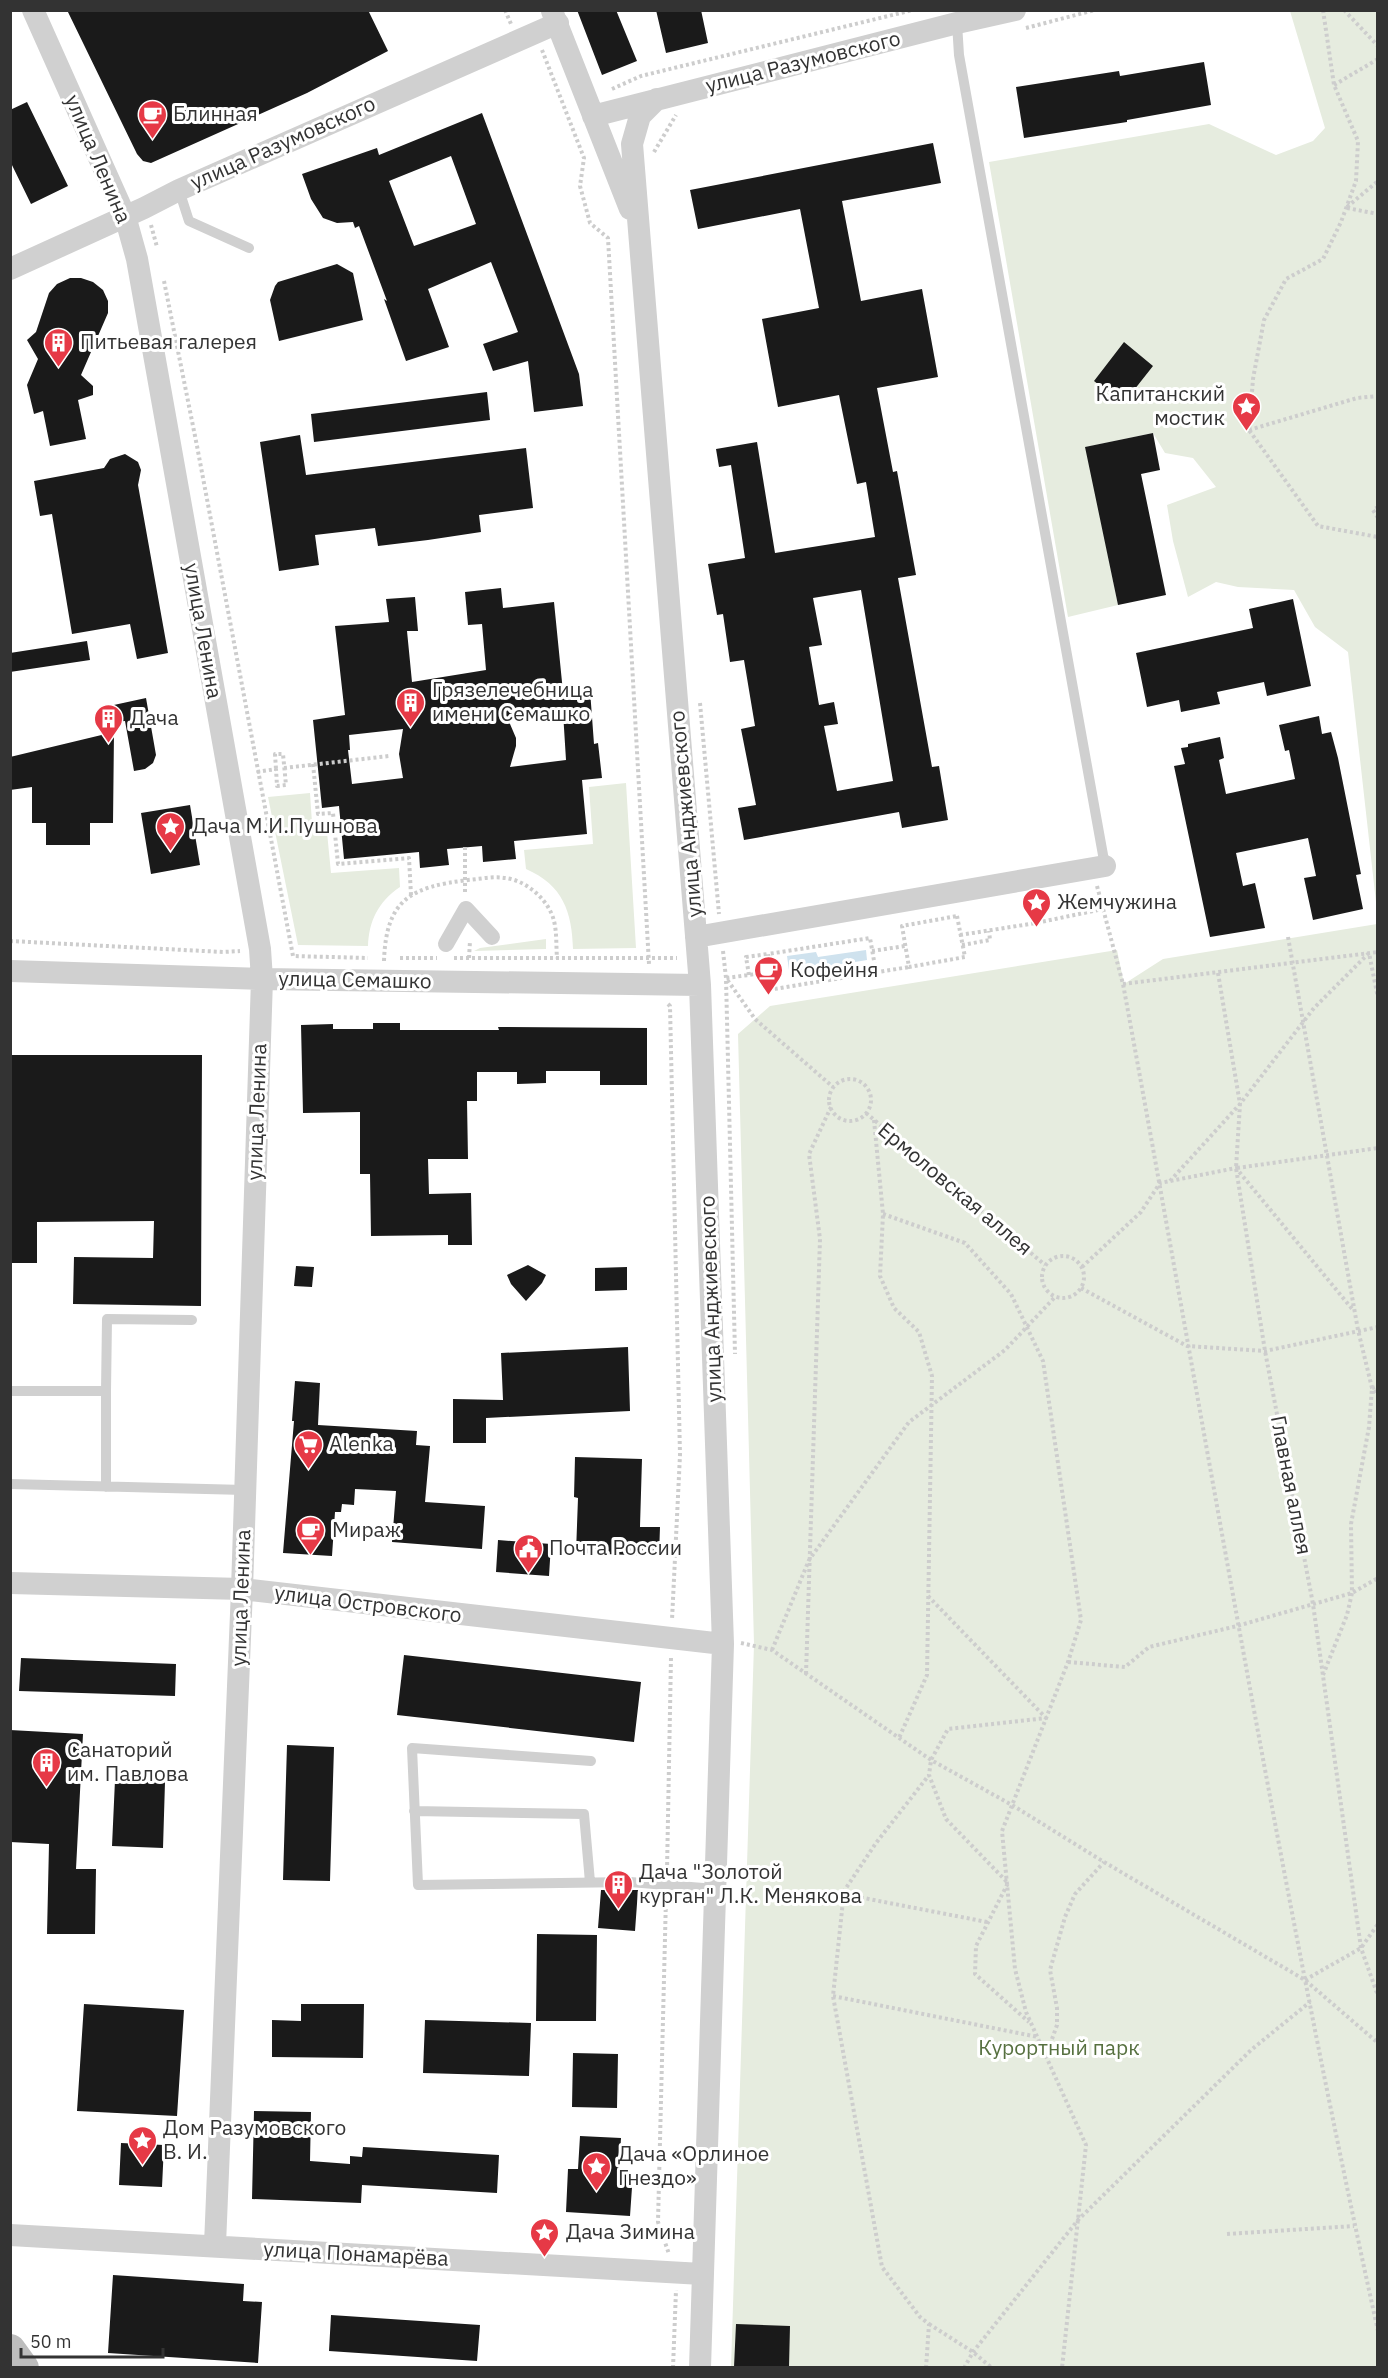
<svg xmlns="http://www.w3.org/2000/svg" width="1388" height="2378" font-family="'IBM Plex Sans',sans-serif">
<rect width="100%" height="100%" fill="#fff"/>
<path fill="#e6ecdf" d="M1290,11h87v900l-29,-259 -33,-25 -21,-37 -56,-3 -22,-5 -28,15 -15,-56 -6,-36 49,-18 -23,-29 -28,-5 -12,-20 -67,14 32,158 -50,12 -79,-455 220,-38 67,31 37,-14 12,-13z
M626,783l10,165 -63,1c-1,-37 -10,-64 -47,-80l-2,-19 69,-6 -4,-57z
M310,793l2,30 14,-1 5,51 68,-5 1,19c-22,15 -31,34 -32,59l-70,-1 -30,-148z
M1377,924v1443l-646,1 23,-724 -16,-610 32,-28 347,-56 7,34 39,-25z
M546,939v10l-72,2 6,-3z"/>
<path fill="#cfe2ee" d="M866,950l1,10 -48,8v5l-29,4 -3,-21 29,-4 2,5z"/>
<path fill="#1a1a1a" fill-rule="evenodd" d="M67,10h301l20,41 -81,42 -156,70 -8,-2 -6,-7z
M577,10h39l21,51 -35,14z
M656,10h45l7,33 -42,10z
M1204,62l7,43 -84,15v2l-103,16 -8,-51 103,-16 1,5z
M27,102l41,84 -37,18 -21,-43v-51z
M482,113l97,261 4,32 -49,6 -6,-51 -35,10 -10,-27 35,-12 -27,-70 -63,27 21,58 -43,14 -22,-62 3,2 -28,-75 -4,2 -2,-6 -16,1 -14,-5 -12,-19 -9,-25 75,-26 2,7zM451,156l25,68 -62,22 -25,-65z
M933,143l8,40 -99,18 19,100 61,-12 16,88 -61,11 16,84 4,-1 19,104 -18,3 34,189 7,-1 9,54 -46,8 -3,-16 -155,28 -6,-32 18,-3 -15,-76 14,-3 -11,-66 -14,2 -7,-48 -6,1 -9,-51 37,-6 -14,-93 -12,2 -3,-18 41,-7 18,111 100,-16 -9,-55 -9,2 -18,-89 -61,12 -16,-88 57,-11 -19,-99 -102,20 -8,-39zM861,590l32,191 -56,10 -13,-65 14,-2 -4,-22 -15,3 -10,-58 13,-2 -9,-47z
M337,264l16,9 10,47 -84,21 -9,-41 5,-14 3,-4z
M70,278h11l12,4 10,8 5,11v12l-27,62 12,11v9l-15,5 8,39 -36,7 -7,-35 -9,3 -7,-29 11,-26 -11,-19 9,-8 13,-39 8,-9z
M1124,342l29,24 -30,38 -29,-23z
M487,392l3,28 -176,22 -3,-28z
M1153,433l7,37 -19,4 25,121 -48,10 -33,-158z
M300,435l6,40 220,-27 7,60 -54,7 2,17 -53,8 -50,6 -3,-18 -60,7 4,30 -40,6 -19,-129z
M125,454l13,8 3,8 -3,15 30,168 -31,6 -7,-35 -58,10 -20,-120 -12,2 -6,-35 70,-13 6,-9z
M501,588l2,20 51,-6 9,90 27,-2 4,54 4,-1 4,35 -20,2 5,54 -73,7 2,18 -33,3 -1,-16 -35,3 2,16 -29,3 -1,-16 -75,7 -5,-53 -17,2 -9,-88 32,-5 -10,-89 54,-4 -3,-23 29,-2 3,34h-11l5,51 74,-12 -4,-46 -14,1 -3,-33zM563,712l3,48 -56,7 6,-21v-8l-9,-21zM403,729l-4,25 4,24 -51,6 -4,-34h2l-1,-15z
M1293,599l18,87 -44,10 -3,-14 -47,10 3,12 -39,8 -2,-12 -32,7 -11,-54 117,-25 -4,-19z
M87,641l3,19 -80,12v-19z
M146,698l10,57 -3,8 -8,6 -11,2 -9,-50 -22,2 -3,-15z
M1319,716l3,18 9,-2 7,26 23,116 -5,1 7,34 -50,11 -9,-42 12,-2 -8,-38 -72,15 7,33 12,-3 10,45 -55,9 -36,-171 11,-2 -4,-16 7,-1v-3l32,-7 4,21 -5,2 7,34 69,-15 -6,-29 -4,1 -6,-26z
M114,732l-1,91h-23v22h-44v-22h-14v-36l-22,3v-33z
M190,805l10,60 -49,9 -10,-61z
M373,1023h27v7h99l-1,-3 149,1v57h-47v-14h-54v12l-29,1v-12h-40v29h-10l1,58h-40l1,35 42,-1 1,52h-24v-10l-77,1 -1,-62h-10v-62l-57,1 -2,-88 32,-1v5h40z
M10,1055h192l-1,251 -128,-2 1,-47 79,1 1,-37 -117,1v41h-27z
M528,1265l18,10 -4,8 -16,18 -15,-17 -4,-9z
M296,1266l18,1 -2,20 -18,-1z
M627,1267v23l-32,1v-23z
M628,1347l2,64 -144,7v25h-33v-44l50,1 -2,-47z
M295,1381l25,2 -2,42 99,6 -1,14 14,1 -5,56 60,4 -3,43 -90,-7 4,-51 -41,-2 -1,16 -12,-1 -1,8h-6l-3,44 -49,-3 11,-132h-2z
M575,1457l67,2 -2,68h20l-1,29 -83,-3 2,-55 -4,-1z
M498,1540l53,4 -2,32 -53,-4z
M404,1655l237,27 -7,60 -237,-27z
M21,1658l155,6 -1,32 -156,-5z
M10,1730l73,4 -7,135h20l-1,65h-48l2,-90 -39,-2z
M287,1745l47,2 -4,134 -47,-1z
M115,1780l50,2 -2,66 -51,-2z
M601,1890h37l-3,41 -37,-3z
M537,1934l60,1 -1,86h-60z
M84,2004l100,6 -7,106 -100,-5z
M301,2004h63l-1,54 -91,-1v-37l29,1z
M425,2020l106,3 -2,53 -106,-3z
M573,2053l45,1 -1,54 -45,-1z
M254,2111l57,1 -1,49 40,3v-8l12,1 1,-10 136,8 -2,38 -135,-8 -1,18 -109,-4z
M580,2136l41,2 -2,34 14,1 -3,43 -64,-4 2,-43h10z
M121,2143l43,2 -2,42 -43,-2z
M113,2275l131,9 -1,17 19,1 -4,61 -150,-10z
M331,2315l149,10 -3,36 -148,-10z
M736,2324l54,2 -1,41h-55z"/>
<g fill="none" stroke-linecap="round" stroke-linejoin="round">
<path stroke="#cdcdcd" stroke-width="4" stroke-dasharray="3 3" stroke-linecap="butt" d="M505,10l6,14
M1323,10l11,75 24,56 -2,40 -15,41 -18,37 -37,20 -22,41 -11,59 -4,51 69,96 60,11
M1344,10l34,36
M1026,28l69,-18
M542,50l42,108 -4,28 10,37 18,15 41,726
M1334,85l44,-26
M612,89l29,-13 272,-66
M654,152l22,-37
M1347,207l31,-26
M1347,208l31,6
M151,225l6,22
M164,281l33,165 96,510 75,2
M1249,430l108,-32 21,-2
M1378,507l-5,3 5,8
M700,703l19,211
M313,764l5,50 15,-1 5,51 71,-6 2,37
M284,768l105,-12
M257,772l19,-3 1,17 9,-1 -3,-31h-8l1,15
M465,847v46
M1097,886l26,98c83,449 156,900 255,1347
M957,916l8,41 -56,10 -7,-41z
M960,935l76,-12 67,-14
M1288,937l70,393 14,58 6,8
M10,941l213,11 17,-1
M962,945l28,-5 -1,-9
M723,951l3,27 9,376
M872,951l33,-5
M400,958h37
M454,958h223
M469,958l1,-17
M384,961c2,-62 27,-74 84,-81 12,-1 25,-4 37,-2 21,2 44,22 49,43 3,12 2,25 3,37
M771,972l-45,6 29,41 78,68
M876,972l-6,-34 -102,16 6,35 135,-22
M1218,973l22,131 -4,64 29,183 48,253 48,344 17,48
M749,975l-3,-18 22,-3
M1123,984l255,-32
M668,1004l2,2 10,449 -8,165
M829 1100a21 21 0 1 1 42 0a21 21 0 1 1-42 0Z
M866,1113l179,152
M874,1120l9,94 -3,62 14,32 25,24 13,44 -5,299 -28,63
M1237,1168l141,-20
M1170,1181l70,-77 74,-96 55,-55 9,45
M883,1214l82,29 46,51 32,67 38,259 -13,42 -66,169 13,138 11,43 60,133 -24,223
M1042 1277a21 21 0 1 1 42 0a21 21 0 1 1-42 0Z
M1082,1267l59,-55 19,-29 76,-15 117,142
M1081,1288l106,58 78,5 113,-24
M928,1596l118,122 -98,11 -17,31 -2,15 17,44 62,64 -32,63 -1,28 54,48
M741,1643l31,7 159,110 81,45 92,57 201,118 73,63
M772,1650l37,-90 100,-138 96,-72 50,-53
M1068,1662l57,5 24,-20 88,-21 115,-33 26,-15
M806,1674l14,-435 -11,-85 22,-47
M1323,1675l24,-60 5,-22 -1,-69 18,-97 3,-39 6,-2
M667,1871l4,-214
M843,1894l144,28
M666,1897l-8,325 11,32
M1305,1980l56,-32 17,-24
M833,1996l205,41
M1046,2056l11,-31v-17l-7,-38 15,-53 10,-23 29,-32
M1227,2234l127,-8
M929,2324l44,28 19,16
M673,2368l3,-78
M926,2368l3,-44 -9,-7 -38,-50 -49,-271 11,-105 32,-48 53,-68
M964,2368l9,-16 105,-132 173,-170 59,-48"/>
<path stroke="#d0d0d0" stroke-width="10" d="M957,23l2,32 146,811
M179,190l10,31 60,27
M10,1391h96v96
M106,1391l1,-72 85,1
M10,1484l235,6
M591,1761l-179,-13 6,137 212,-3 85,7
M414,1811l170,3 6,68"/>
<path stroke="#d0d0d0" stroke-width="16" d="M446,944l20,-35 26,28"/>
<path stroke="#d0d0d0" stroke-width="22" d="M33,10l92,206 12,43 123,690 2,30 -20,610 -27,656
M552,11l78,198
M657,99l-17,17 -8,28 68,841 23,659 -23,724
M593,116l364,-93 58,-13
M10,269l134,-61 35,-18 379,-167
M696,937l409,-71
M10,971l252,8 438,6
M10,1583l232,6 481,55
M10,2235l692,39"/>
<path stroke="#bdbdbd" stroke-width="32" d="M10,2350l13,18"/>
</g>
<defs>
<symbol id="cafe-pin" viewBox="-11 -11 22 30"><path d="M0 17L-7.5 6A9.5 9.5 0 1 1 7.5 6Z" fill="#e63946" stroke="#fff"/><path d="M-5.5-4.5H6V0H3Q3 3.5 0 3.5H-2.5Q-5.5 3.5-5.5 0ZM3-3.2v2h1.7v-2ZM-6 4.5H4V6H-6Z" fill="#fff"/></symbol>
<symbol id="building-pin" viewBox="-11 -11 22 30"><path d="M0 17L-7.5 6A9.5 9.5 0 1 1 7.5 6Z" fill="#e63946" stroke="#fff"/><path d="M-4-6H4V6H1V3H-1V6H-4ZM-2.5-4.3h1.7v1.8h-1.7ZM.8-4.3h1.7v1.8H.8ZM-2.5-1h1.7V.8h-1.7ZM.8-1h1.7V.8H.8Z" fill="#fff"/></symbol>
<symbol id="sight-pin" viewBox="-11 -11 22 30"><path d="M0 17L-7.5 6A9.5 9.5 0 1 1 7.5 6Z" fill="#e63946" stroke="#fff"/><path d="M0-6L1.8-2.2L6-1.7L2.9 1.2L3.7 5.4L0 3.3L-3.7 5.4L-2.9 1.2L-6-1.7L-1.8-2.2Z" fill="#fff"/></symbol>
<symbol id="supermarket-pin" viewBox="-11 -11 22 30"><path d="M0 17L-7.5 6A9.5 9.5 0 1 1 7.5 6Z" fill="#e63946" stroke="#fff"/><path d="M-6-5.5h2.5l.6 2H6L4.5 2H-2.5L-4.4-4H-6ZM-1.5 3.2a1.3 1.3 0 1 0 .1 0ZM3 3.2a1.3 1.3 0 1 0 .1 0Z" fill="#fff"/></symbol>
<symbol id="civic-pin" viewBox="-11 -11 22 30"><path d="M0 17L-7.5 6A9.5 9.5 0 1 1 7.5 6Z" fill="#e63946" stroke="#fff"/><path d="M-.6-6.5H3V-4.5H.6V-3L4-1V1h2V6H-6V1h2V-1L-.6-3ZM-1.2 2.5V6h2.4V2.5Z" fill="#fff"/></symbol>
</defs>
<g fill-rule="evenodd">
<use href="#cafe-pin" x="136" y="98" width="33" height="45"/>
<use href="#building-pin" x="42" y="326" width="33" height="45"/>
<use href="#sight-pin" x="1230" y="390" width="33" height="45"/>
<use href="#building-pin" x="394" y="686" width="33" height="45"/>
<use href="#building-pin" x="92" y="702" width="33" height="45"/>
<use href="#sight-pin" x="154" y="810" width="33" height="45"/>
<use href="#sight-pin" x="1020" y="886" width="33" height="45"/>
<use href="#cafe-pin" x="752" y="954" width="33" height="45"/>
<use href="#supermarket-pin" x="292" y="1428" width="33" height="45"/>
<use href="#cafe-pin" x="294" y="1514" width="33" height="45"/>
<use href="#civic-pin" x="512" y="1532" width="33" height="45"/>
<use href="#building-pin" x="30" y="1746" width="33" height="45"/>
<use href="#building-pin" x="602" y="1868" width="33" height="45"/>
<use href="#sight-pin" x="126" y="2124" width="33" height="45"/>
<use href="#sight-pin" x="580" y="2150" width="33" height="45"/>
<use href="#sight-pin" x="528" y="2216" width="33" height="45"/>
</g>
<g text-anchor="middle" stroke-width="6" stroke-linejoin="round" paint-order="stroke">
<g font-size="21" fill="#333" stroke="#fff">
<text transform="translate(803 62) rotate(-14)" y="7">улица Разумовского</text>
<text transform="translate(283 143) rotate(-24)" y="7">улица Разумовского</text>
<text transform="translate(98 159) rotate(67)" y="7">улица Ленина</text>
<text transform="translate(203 631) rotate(80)" y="7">улица Ленина</text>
<text transform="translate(686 814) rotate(-95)" y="7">улица Анджиевского</text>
<text transform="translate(355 980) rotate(1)" y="7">улица Семашко</text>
<text transform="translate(257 1112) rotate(-88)" y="7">улица Ленина</text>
<text transform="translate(955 1189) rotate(40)" y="7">Ермоловская аллея</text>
<text transform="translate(711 1299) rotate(-92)" y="7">улица Анджиевского</text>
<text transform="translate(1291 1485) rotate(79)" y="7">Главная аллея</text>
<text transform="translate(241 1598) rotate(-88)" y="7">улица Ленина</text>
<text transform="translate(368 1604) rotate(7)" y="7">улица Островского</text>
<text transform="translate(356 2254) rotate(3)" y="7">улица Понамарёва</text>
</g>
<g font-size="21" fill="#333" stroke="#fff" text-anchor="start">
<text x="173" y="121">Блинная</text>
<text x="80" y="349">Питьевая галерея</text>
<text x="1225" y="401" text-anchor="end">Капитанский<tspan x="1225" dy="24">мостик</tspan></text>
<text x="432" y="697">Грязелечебница<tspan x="432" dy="24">имени Семашко</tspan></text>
<text x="130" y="725">Дача</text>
<text x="192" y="833">Дача М.И.Пушнова</text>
<text x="1057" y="909">Жемчужина</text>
<text x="790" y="977">Кофейня</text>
<text x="329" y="1451">Alenka</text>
<text x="332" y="1537">Мираж</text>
<text x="549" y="1555">Почта России</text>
<text x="67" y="1757">Санаторий<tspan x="67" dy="24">им. Павлова</tspan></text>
<text x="639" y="1879">Дача "Золотой<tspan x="639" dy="24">курган" Л.К. Менякова</tspan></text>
<text x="163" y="2135">Дом Разумовского<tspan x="163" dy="24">В. И.</tspan></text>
<text x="618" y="2161">Дача «Орлиное<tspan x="618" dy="24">Гнездо»</tspan></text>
<text x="566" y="2239">Дача Зимина</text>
</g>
<g font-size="21" fill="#56703f" stroke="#fff">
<text x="1059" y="2055">Курортный парк</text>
</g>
</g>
<rect width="1388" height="2378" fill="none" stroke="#333333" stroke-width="24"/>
<path d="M21 2348v9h142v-9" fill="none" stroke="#333333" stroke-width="3"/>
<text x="30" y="2348" font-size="18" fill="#333333" stroke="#ffffff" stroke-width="4.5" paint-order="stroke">50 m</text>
</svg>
